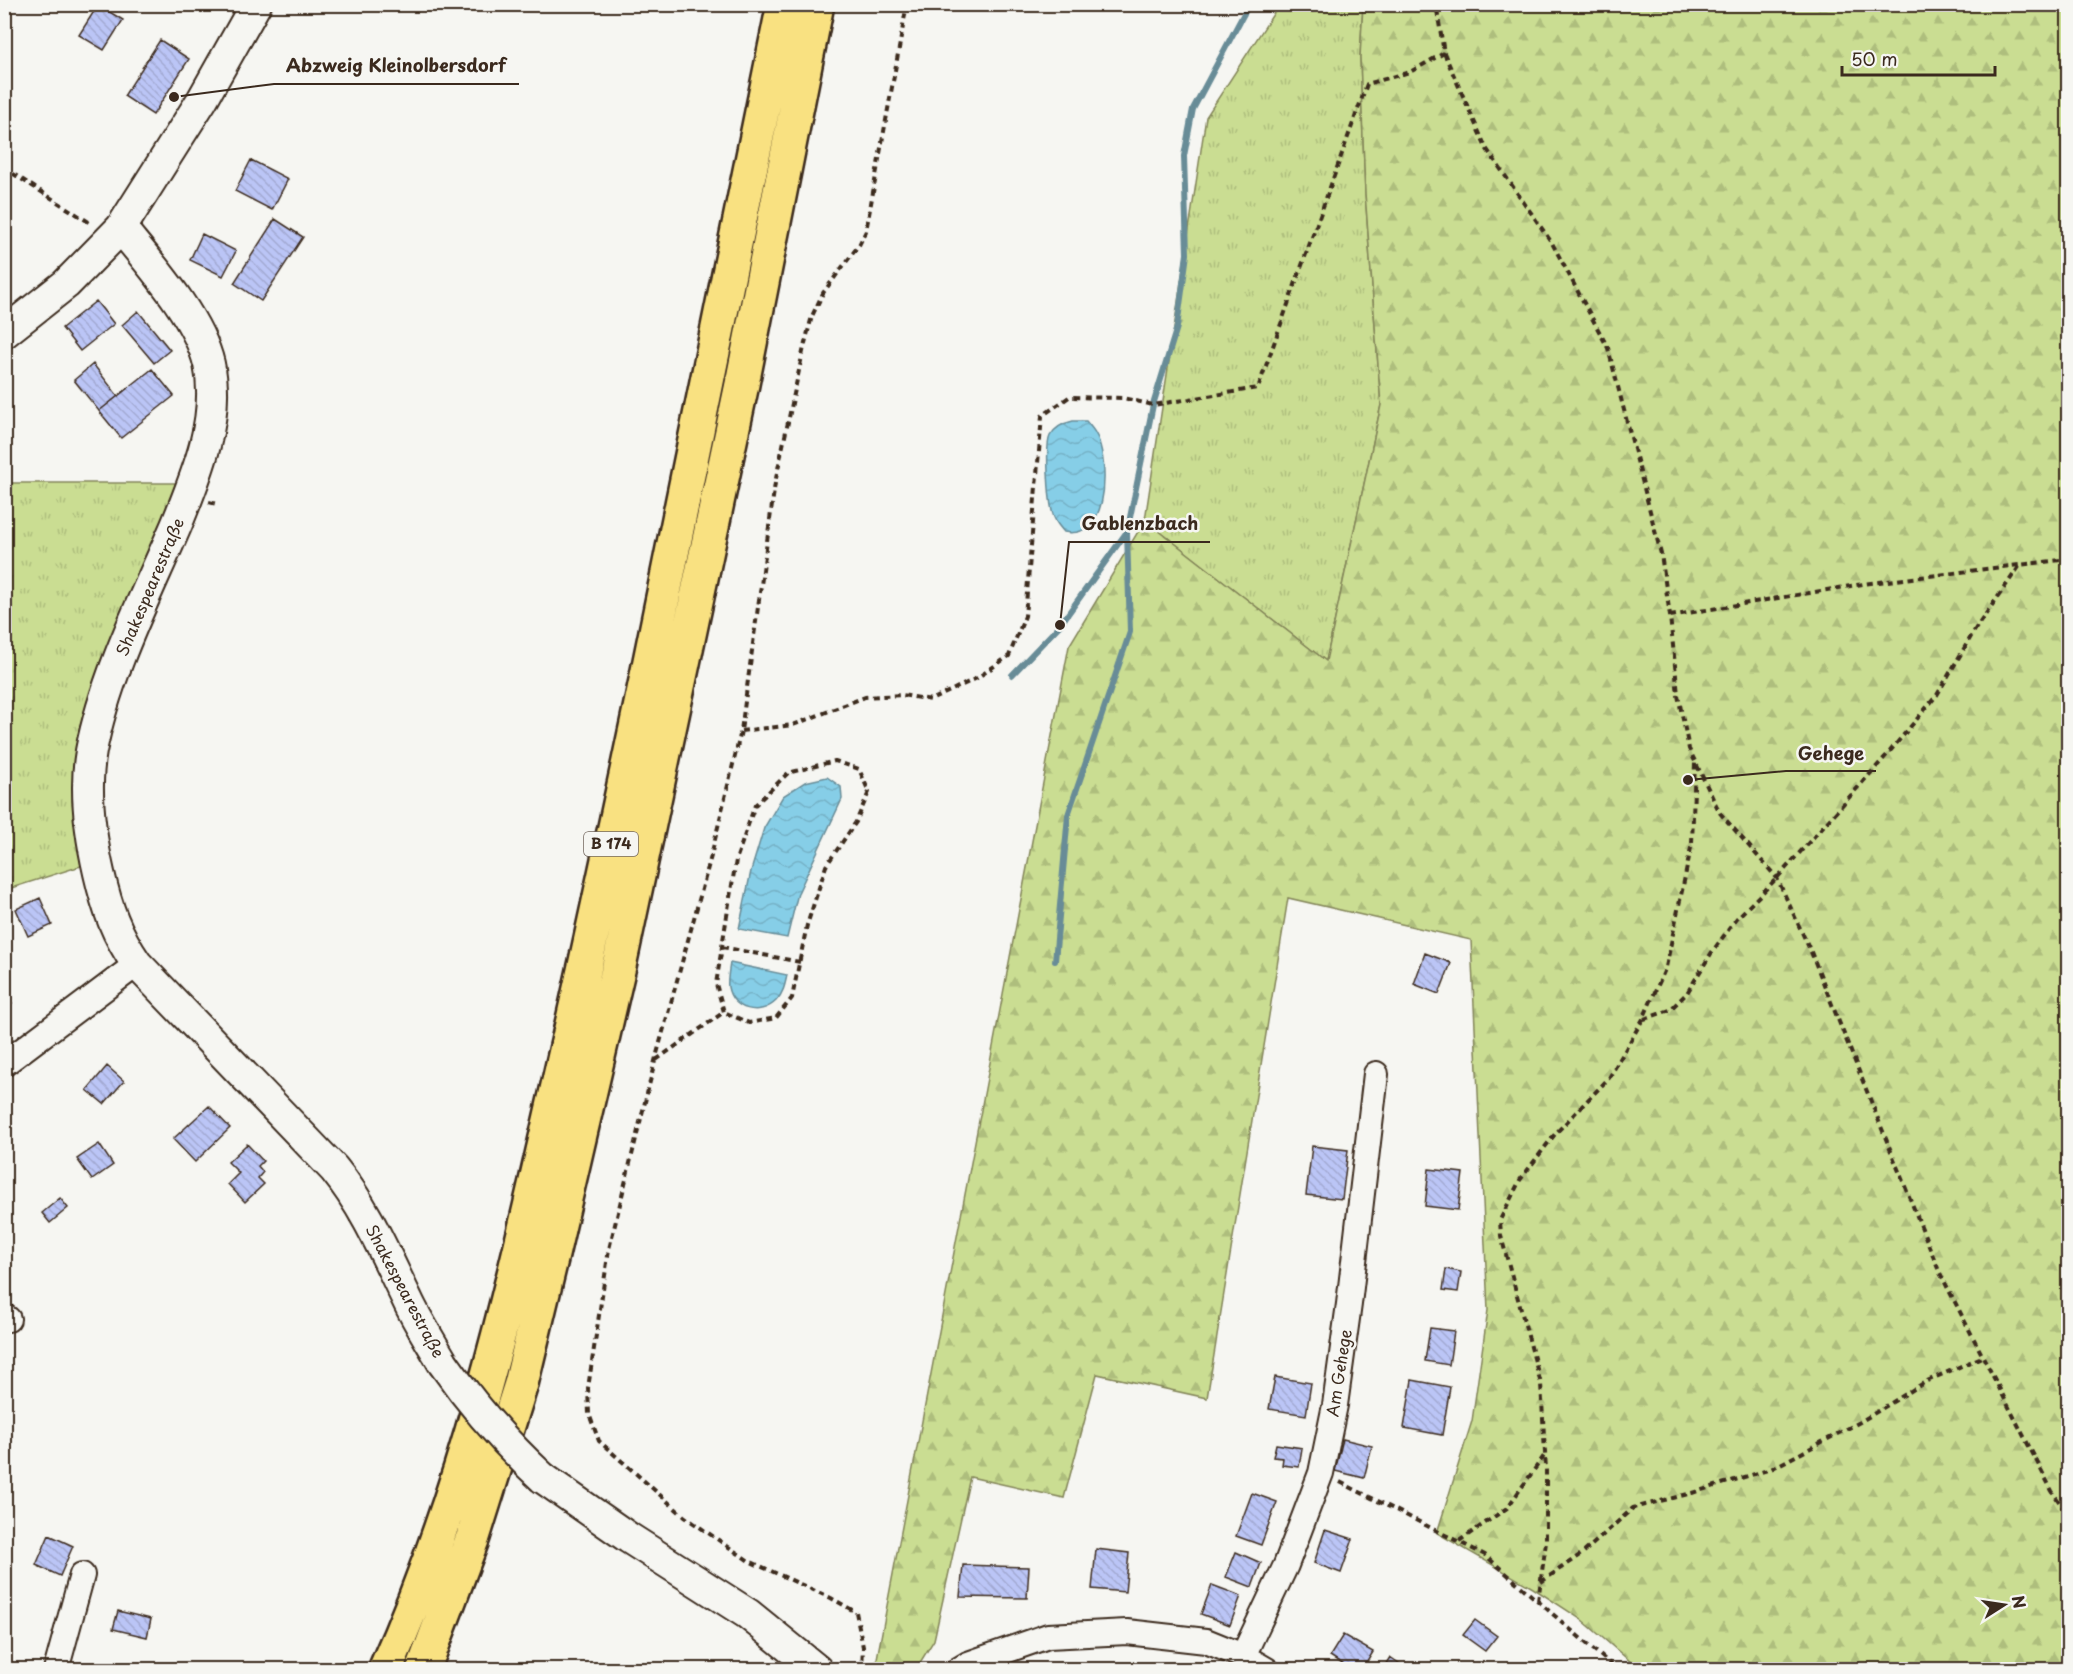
<svg xmlns="http://www.w3.org/2000/svg" width="2073" height="1674" font-family="'Playpen Sans',sans-serif">
<defs>
<pattern id="grass-tufts" width="24" height="20" patternUnits="userSpaceOnUse" patternTransform="scale(1.5)"><rect width="24" height="20" fill="#cadd92"/><path d="M3 7l-1-3M5 7V3M7 7l1-3M15 17l-1-3M17 17v-4M19 17l1-3" fill="none" stroke="#aebe7d"/></pattern>
<pattern id="forest-firs" width="22" height="20" patternUnits="userSpaceOnUse" patternTransform="scale(1.5)"><rect width="22" height="20" fill="#cadd92"/><path d="M5 1l3.5 6h-7zM16 11l3.5 6h-7z" fill="#aebe7d"/></pattern>
<pattern id="water-waves" width="16" height="10" patternUnits="userSpaceOnUse" patternTransform="scale(1.5)"><rect width="16" height="10" fill="#86cee7"/><path d="M0 5q4-4 8 0t8 0" fill="none" stroke="#75b1c6"/></pattern>
<pattern id="building-back-hatch" width="6" height="6" patternUnits="userSpaceOnUse" patternTransform="scale(1.5)"><rect width="6" height="6" fill="#bbc5f6"/><path d="M-1 5l2 2M0 0l6 6M5-1l2 2" fill="none" stroke="#a2a9d2"/></pattern>
</defs>
<rect width="100%" height="100%" fill="#f6f6f2"/>
<filter id="ink" filterUnits="userSpaceOnUse"><feTurbulence type="fractalNoise" baseFrequency=".0167" numOctaves="2"/><feDisplacementMap in="SourceGraphic" scale="12" xChannelSelector="R" yChannelSelector="G"/><feConvolveMatrix kernelMatrix="1 2 1 2 8 2 1 2 1" color-interpolation-filters="sRGB"/></filter>
<g filter="url(#ink)">
<path fill="url(#grass-tufts)" stroke="#828458" stroke-width="1.5" d="M1279,5h84l-3,52 5,136 16,212 -55,256 -181,-141 61,-403z
M5,483h174l-89,229 -18,89 9,65 -76,24z"/>
<path fill="url(#forest-firs)" stroke="#828458" stroke-width="1.5" d="M1363,5h705v1664h-429l-57,-49 -49,-32 -96,-55 35,-112 16,-111 -17,-370 -183,-42 -81,500 -110,-24 -33,124 -94,-21 -36,163 -18,29h-41l194,-1023 76,-126 181,141 55,-256 -16,-212 -5,-136z"/>
<path fill="url(#water-waves)" stroke="#688c97" stroke-width="1.5" d="M1073,421h13c6,7 12,14 14,24 8,28 8,95 -36,87 -6,-7 -10,-12 -12,-21 -3,-13 -7,-65 -2,-75 5,-9 14,-13 23,-15z
M827,777l14,10 1,12 -44,94 -11,45 -48,-9 12,-58 13,-43 19,-32 22,-14z
M730,963l57,12c-2,10 -4,19 -11,26 -16,16 -44,9 -48,-14 -1,-7 1,-17 2,-24z"/>
<g fill="none" stroke-linecap="round" stroke-linejoin="round">
<path stroke="#688c97" stroke-width="6" d="M1012,675l48,-50 66,-92
M1055,961l13,-146 62,-183 -3,-100 26,-127 24,-78 10,-73 -3,-98 9,-47 56,-105"/>
</g>
<path fill="url(#building-back-hatch)" stroke="#3b2a1e" stroke-width="1.5" d="M98,5l25,15 -19,30 -25,-15z
M160,40l29,19 -36,56 -29,-19z
M251,160l37,19 -16,31 -37,-19z
M275,219l28,18 -42,64 -27,-18z
M202,234l34,17 -13,25 -33,-16z
M96,301l18,23 -34,27 -18,-23z
M138,311l32,39 -16,13 -32,-38z
M93,364l25,32 -19,15 -25,-31z
M152,369l22,27 -53,42 -22,-27z
M40,898l12,27 -24,11 -12,-27z
M1425,953l26,10 -12,31 -25,-10z
M4,992l8,12 -8,5z
M107,1066l17,15 -20,23 -17,-14z
M209,1106l21,22 -35,34 -22,-23z
M99,1144l14,21 -21,15 -15,-21z
M247,1144l16,17 -5,5 5,6 -5,6 6,6 -19,18 -17,-18 11,-11 -11,-11z
M1312,1146l36,4 -6,49 -36,-4z
M1429,1169l34,4 -5,37 -33,-4z
M60,1198l8,10 -18,15 -8,-10z
M1446,1269l15,3 -3,20 -15,-2z
M1430,1328l24,3 -5,34 -24,-4z
M1275,1377l36,6 -5,32 -37,-6z
M1412,1380l38,7 -8,48 -38,-7z
M1343,1439l29,7 -8,32 -29,-7z
M1276,1444l26,4 -3,19 -17,-2 1,-7 -10,-1z
M1252,1493l25,9 -16,43 -25,-9z
M1325,1530l28,9 -12,34 -27,-10z
M49,1535l24,11 -13,30 -24,-11z
M1096,1549l33,4 -4,39 -33,-3z
M1236,1552l25,11 -9,24 -26,-10z
M963,1565l66,2 -2,31 -67,-1z
M1212,1585l29,11 -11,29 -29,-11z
M118,1611l33,8 -4,18 -34,-8z
M1475,1620l22,16 -12,15 -22,-16z
M1343,1635l30,17 -11,18h-10l-22,-14z
M1390,1657l19,13h-27z"/>
<g fill="none" stroke-linecap="round" stroke-linejoin="round">
<defs>
<path id="minor" d="M4,1064l133,-100
M4,1316l4,3
M1243,1656l43,-91 35,-92 14,-68 14,-101 27,-230
M56,1670l26,-95
M958,1670l10,-6 80,-28 79,-4 79,9 37,15 24,14"/>
<path id="tertiary" d="M121,228c30,37 77,89 88,136 12,54 -13,113 -33,162 -31,72 -70,148 -85,225 -7,39 -1,83 8,122 8,35 17,61 38,91l197,205c32,39 51,85 73,130 10,22 24,43 36,64
M4,333l62,-49 55,-56 81,-128 54,-96
M543,1478l86,60 119,76 69,56"/>
<path id="trunk" d="M385,1670c90,-200 134,-416 183,-628 28,-123 54,-247 80,-371 46,-222 92,-444 136,-667
M423,1670l50,-133 48,-153 31,-129 67,-289 123,-582 75,-380"/>
</defs>
<use href="#minor" stroke="#3b2a1e" stroke-width="28"/>
<use href="#tertiary" stroke="#3b2a1e" stroke-width="34"/>
<use href="#trunk" stroke="#3b2a1e" stroke-width="38"/>
<path stroke="#3b2a1e" stroke-width="4" stroke-dasharray="6 4.5" stroke-linecap="butt" d="M2067,4l1,11
M1444,53l42,95 66,95 56,105 53,206 9,62 8,79 11,54 31,64 57,65 34,74 128,319 113,220 16,24
M4,168l88,56
M209,502l8,2
M1670,616l193,-32 205,-25
M741,731l52,-6 72,-28 37,-2 29,5 46,-22 32,-22 16,-40 17,-200 27,-19 54,1 30,7 105,-17 109,-304 43,-12 34,-19 -8,-49
M722,947l78,15
M1644,1019l26,-9 17,-17 25,-41 25,-34 40,-40 109,-122 51,-61 39,-67 45,-64
M656,1060l68,-48 -8,-28 20,-124 19,-55 33,-32 47,-12 24,8 10,23 -13,30 -30,44 -19,59 -15,73 -16,20 -27,5 -25,-11
M1340,1482l145,73 132,115
M1459,1541l48,-33 37,-52
M1541,1582l43,-30 49,-44 59,-15 79,-24 89,-47 67,-41 57,-25
M1538,1601l8,-59v-72l-5,-86 -40,-148 -1,-16 20,-40 35,-46 54,-56 34,-59 23,-52 26,-124 3,-80
M862,1670l1,-23 -7,-35 -25,-14 -82,-37 -64,-44 -86,-76 -10,-27 -1,-26 21,-139 46,-188 56,-205 30,-125 34,-248 29,-136 8,-31 11,-23 36,-48 7,-14 41,-227"/>
<use href="#minor" stroke="#f6f6f2" stroke-width="24"/>
<use href="#tertiary" stroke="#f6f6f2" stroke-width="30"/>
<use href="#trunk" stroke="#f9e181" stroke-width="33"/>
<defs>
<path id="tertiary-bridge" d="M443,1363c30,43 62,80 100,115"/>
</defs>
<use href="#tertiary-bridge" stroke="#3b2a1e" stroke-width="34" stroke-linecap="butt"/>
<use href="#tertiary-bridge" stroke="#f6f6f2" stroke-width="30"/>
</g>
</g>
<g text-anchor="middle" stroke-width="5" stroke-linejoin="round" paint-order="stroke">
<rect fill="#f6f6f2" stroke="#73675e" stroke-width="1.5" x="584" y="832" width="54" height="24" rx="4.5"/>
<g font-size="15" font-weight="bold" fill="#3b2a1e">
<text x="611" y="849">B 174</text>
</g>
<g font-size="16" fill="#3b2a1e" stroke="#f6f6f2">
<text transform="translate(150 587) rotate(-67)" y="6">Shakespearestraße</text>
<text transform="translate(405 1291) rotate(62)" y="6">Shakespearestraße</text>
<text transform="translate(1339 1373) rotate(-81)" y="6">Am Gehege</text>
</g>
</g>
<path fill="none" stroke="#3b2a1e" stroke-width="2" d="M174 97L274 84H519M1060 625L1069 542H1210M1688 780L1786 771H1876"/>
<g fill="#3b2a1e" stroke="#f6f6f2" stroke-width="2">
<circle cx="174" cy="97" r="6"/>
<circle cx="1060" cy="625" r="6"/>
<circle cx="1688" cy="780" r="6"/>
</g>
<g font-size="18" text-anchor="middle" font-weight="bold" fill="#3b2a1e" stroke="#f6f6f2" stroke-width="5" stroke-linejoin="round" paint-order="stroke">
<text x="396" y="72">Abzweig Kleinolbersdorf</text>
<text x="1140" y="530">Gablenzbach</text>
<text x="1831" y="760">Gehege</text>
</g>
<rect width="2073" height="1674" fill="none" stroke="#f6f6f2" stroke-width="24"/>
<rect x="12" y="12" width="2049" height="1650" fill="none" stroke="#3b2a1e" stroke-width="2" filter="url(#ink)"/>
<g transform="translate(2004 1605) rotate(78)" stroke="#f6f6f2" stroke-width="4.5" paint-order="stroke">
<path d="M0-4.5L10 22L0 15L-10 22Z" fill="#3b2a1e"/>
<text y="-9" font-size="16" font-weight="bold" text-anchor="middle" fill="#3b2a1e">N</text>
</g>
<path d="M1842 66v9h153v-9" fill="none" stroke="#3b2a1e" stroke-width="3"/>
<text x="1851" y="66" font-size="18" fill="#3b2a1e" stroke="#f6f6f2" stroke-width="4.5" paint-order="stroke">50 m</text>
</svg>
